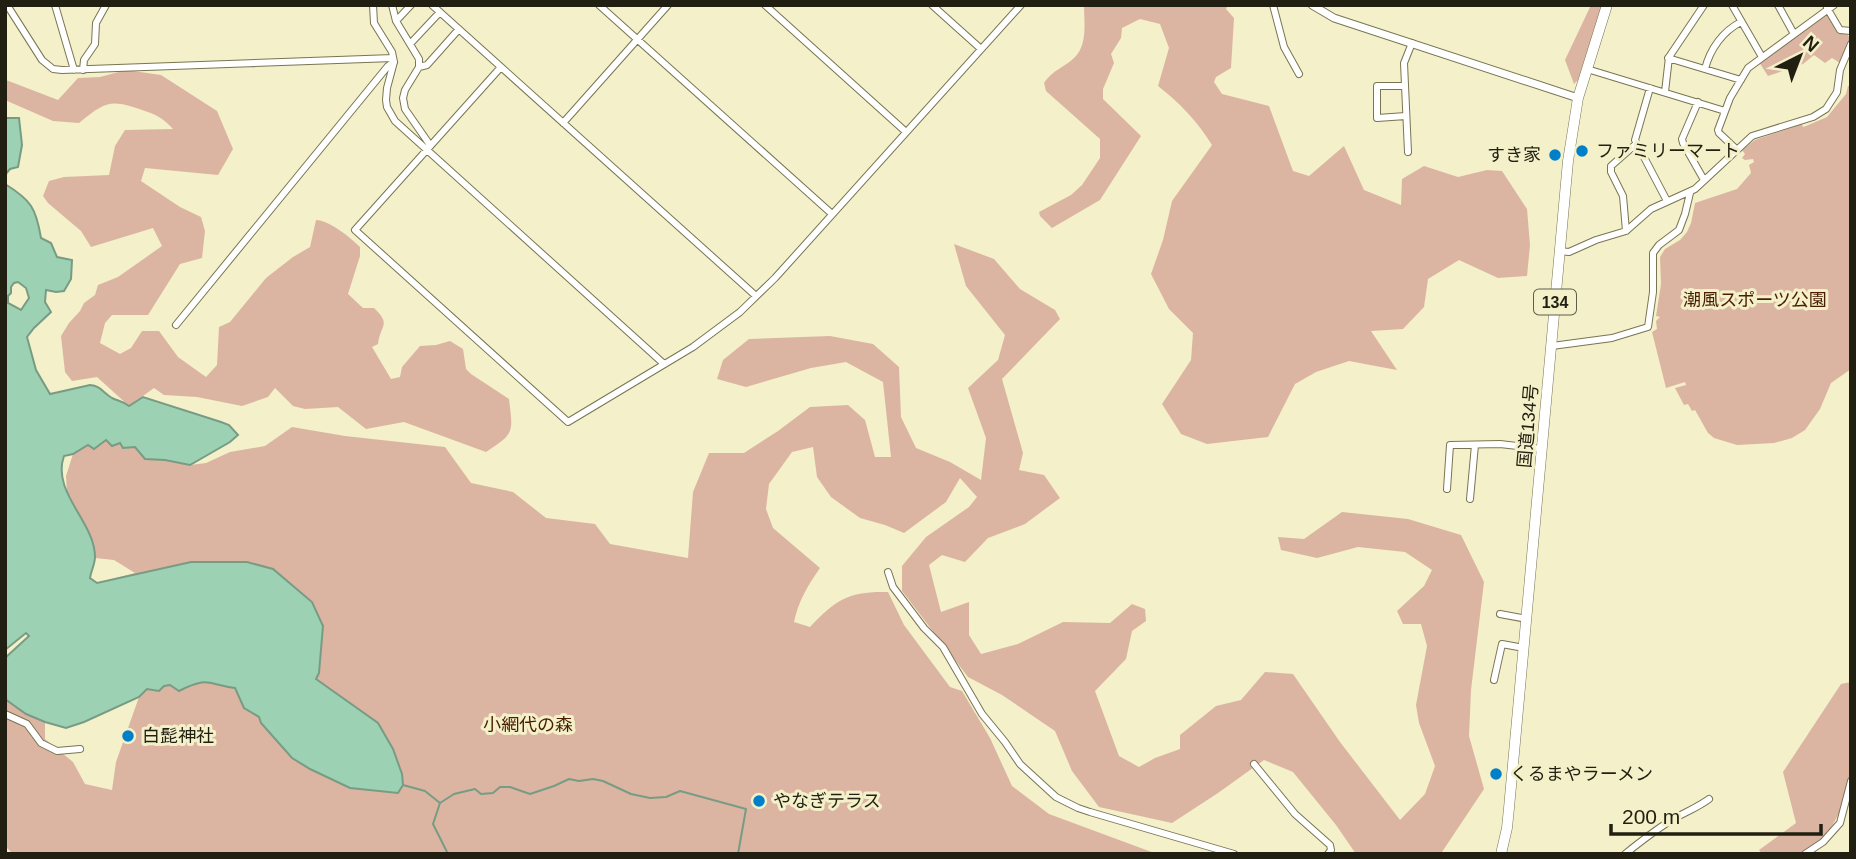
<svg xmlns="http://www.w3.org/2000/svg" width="1856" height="859" font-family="Arial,'Noto Sans JP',sans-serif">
<rect width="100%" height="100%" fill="#f3f0ca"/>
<path fill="#dcb5a2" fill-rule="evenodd" d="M1084,5h144l-2,4 8,9 -3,50 -15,9 -2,5 8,12 47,12 24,65 16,5 35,-30 20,44 37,15 1,-26 22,-13 34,11 29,-7 15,1 25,38 3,36 -3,31 -29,2 -39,-18 -31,19 -4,28 -21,22 -32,2 26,39 -48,-9 -33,11 -21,12 -27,53 -61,7 -26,-10 -19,-30 29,-44 2,-27 -24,-24 -18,-35 12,-34 9,-39 40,-56c-15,-24 -32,-42 -54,-59l11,-38 -9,-24 -20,-5 -18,9 -1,10 -10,16 3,9 -11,26v10l38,37 -41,64 -48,28 -12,-12 -1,-4 32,-17 11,-10 18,-27v-19l-54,-48 -2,-8c10,-14 18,-14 30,-25 14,-13 10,-36 10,-53z
M1591,5h11l-24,75 -4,4 -9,-24z
M1826,13l12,20 10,2 2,4 -10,24 -8,-5 -7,5 -11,-8 -11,9 -35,12 -9,-14z
M126,70l35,5 56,36 16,38 -15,26 -73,-7 -4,13 39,26 21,10 4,14 -3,27 -22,6 -32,51h-36l-7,8 -5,20 20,11 11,-6 11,-17h17l19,26 28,20 11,-12 2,-38 11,-5 36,-44 27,-21 17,-10 6,-27c13,0 35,18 44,27v9l-12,38 15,14h11c18,17 6,17 4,36l-6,3 19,32 9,-2 2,-10 18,-21 16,-1 14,-4 13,8 3,20 5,5 38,25c4,34 6,34 -23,53l-82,-30 -38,7 -28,-22 -33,2 -12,-3 -18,-18 -7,9 -26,9 -45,-9 -33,-2 -10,-7 -25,18 -32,-29 -25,4 -7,-9 -4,-36 8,-13 11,-12 4,-8 11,-8 3,-10 20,-8 44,-31 -9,-18 -62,19 -10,-16 -33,-28 -5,-7 6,-15 15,-4 45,-2 6,-29 10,-16 48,-1c-9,-10 -16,-14 -28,-18 -34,-12 -38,-11 -66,12l-26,-2 -48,-21v-22l1,2 52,20 20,-22 22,-1z
M1848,86h3v283l-20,14 -11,26 -15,21 -13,8 -18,5 -37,2 -23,-7 -6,-5 -13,-23 -3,1 -4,-7 -4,1 -9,-17 11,-3 -1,-3 -19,6 -14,-56 5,-3 -1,-8 4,-4 -4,-1 5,-32 -1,-27 5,-8 15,-9 7,-8 4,-9 4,-20 42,-14 14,-16 -2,-8 5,-3 -1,-3 -8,1 -3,-2 3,-4 -3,-4 13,-10 47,-16 1,3 3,-1 21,-9 19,-23z
M954,244l40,15 26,30 35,21 5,9 -58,60 21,74 -4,17 25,5 16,23 -35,26 -37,14 -23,24 -23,-7 -13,10 12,47 28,-10v33l12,19 37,-10 45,-22 47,1 22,-19 13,5 1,12 -14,10 -6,28 -31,32 24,65 20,11 16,-9 25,-9v-14l36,-29 25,-6 24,-28 28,2 47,68 60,78 25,-26 10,-28 -16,-43 -3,-18 11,-59 -6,-22h-18l-6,-13 27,-25 8,-16 -27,-18 -47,-5 -41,11 -36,-8 -3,-13 26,2 38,-27 66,7 53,16 23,47 -13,108 -2,46 15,53 -42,63 -3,2h-83l-20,-29 -43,-53 -29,-12 -46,33 -46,30 -73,-16 -27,-36 -17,-40 -53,-36 -34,-18 -66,-86v-25l24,-29 43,-30 8,-10 -17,-19 -14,24 -42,31 -19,-8 -25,-7 -29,-21 -14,-20 -4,-30 -21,5 -23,32 -3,25 7,19 47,40c-12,17 -22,34 -26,54l16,5c26,-28 40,-36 78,-35l16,33 46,62 12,4 28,47 22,48 37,28 108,40h-1144l-8,-8v-160l92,-103 38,-10 -21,-13 -19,-2 -5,-23 -15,-29 -8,-13 -1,-17 7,-22 15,-9 6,3 12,-8 29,7 10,12 20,1 25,5 16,-2 24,-11 35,-6 27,-19 53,9 100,11 26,36 42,9 33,26 49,6 15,20 78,14 5,-66 16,-39h35l34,-22 32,-24 38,-2 17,15 10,37h16l-8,-75 -37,-20 -35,6 -65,19 -29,-8 6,-19 26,-21 81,-3 43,8 26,23 2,50 15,31 34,14 31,18 5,-42 -18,-50 30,-28 7,-25 -39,-49zM139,697l-23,65 -4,28 -27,-6 -12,-22 -28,-23v-17l21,6 18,-6z
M1851,682v110l-24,43 -24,19h-41l-3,-4 37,-27 -13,-51 58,-88z"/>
<path fill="#9dd1b4" stroke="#789c83" stroke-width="2" fill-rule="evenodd" d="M5,118h14l3,27 -4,22 -8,2 -5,6z
M5,184c26,16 31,24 36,54l10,5 6,14 15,3 -1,19 -7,12 -8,1 -10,-2 -1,12 6,10 -17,16 -7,9 9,33 14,24 40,-9c11,1 13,8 22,13 6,3 11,3 17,8l14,-9 78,25 8,3 9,10 -8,7 -40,23 -25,-5 -20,-1 -10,-12 -12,1 -3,-5 -8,3 -6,-6 -12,9 -6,-4 -15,9 -9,2c-13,36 31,66 31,101 0,7 -4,14 -5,21l7,5 94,-21h56l26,7 39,33 11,24 -4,47 -3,6 62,44 15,26 9,25 1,11 -5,8 -48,-5 -40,-19 -18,-11 -31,-35 -2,-6 -15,-9 -9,-20c-28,-4 -27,-12 -56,3l-9,-6 -6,1 -5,5 -12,-2 -8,8 -55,25 -18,6 -21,-6 -19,-8 -21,-15v-41l24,-22 -3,-3 -21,17zM18,282l8,6 3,10 -8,12 -13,-7v-7l3,-3v-6l3,-4z"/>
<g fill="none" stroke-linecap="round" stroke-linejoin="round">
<path stroke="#789c83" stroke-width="2" d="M403,785l22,6 15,12 14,-9 21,-5 6,5 12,-1 7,-6h10l20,7 24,-8 15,-7 10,2 14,-2 10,2 28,13 19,4 16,-1 14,-6 66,18 -8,45
M440,803l-7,21 15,30"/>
<defs>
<path id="minor" d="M7,5l35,55 11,9 9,1 331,-12
M55,5l19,65
M373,5l1,18 18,29 2,10 -7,26 -1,12 1,7 8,14 269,243
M392,5l4,16 23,38v8l-14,23 -2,8 2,11 25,36
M432,5l69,62 -146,163 213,192 125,-75 47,-35 35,-34 246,-273
M599,5l233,209
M765,5l141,127
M932,5l49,44
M1273,5l11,42 15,27
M1732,5l30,52
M1778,5l16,29
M1827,8l13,22 11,1
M396,21l15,-16
M410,44l30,-32
M1668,58l73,22
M419,67l8,-2 32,-36
M501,67l255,229
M1587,69l138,42
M1705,69c5,-20 18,-38 36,-47
M83,70l1,-10 11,-16 1,-21 10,-18
M1405,86h-28v32l29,-2
M1650,88l-15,52 32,61
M1665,92l4,-35 35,-52
M1698,102l-16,37 1,4 21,37
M563,123l105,-118
M1736,149l-17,-16 -1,-3 12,-32 18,-30 86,-63
M1408,152l-4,-89 8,-20
M1626,231l-3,-35 -12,-24v-6l25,-22
M1559,251l10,1 27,-12 30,-9 25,-22 44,-20 57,-53 61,-19 13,-8 11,-17 3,-22 11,-26
M176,325l212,-259 6,-4
M1552,346l60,-8 36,-11 5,-35v-39l6,-8 20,-15 6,-16 5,-21
M1447,489l3,-44 50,-1 42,5
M1470,499l5,-54
M888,572l5,15 31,41 19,19 39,67 23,28 15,22 36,33 22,11 12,4 144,42
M1500,614l27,5
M1494,680l8,-36 22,4
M5,714l22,10 14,19 16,8 23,-2
M1254,764l41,50 35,31 1,5 -3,4
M1625,854c15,-12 29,-23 45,-33 13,-8 27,-13 39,-22
M1805,854l18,-12 17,-19 11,-42"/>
<path id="tertiary" d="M1312,5l22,13 244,80"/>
<path id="trunk" d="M1501,854l6,-26 2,-20 59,-647 10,-63 29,-93"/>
</defs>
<use href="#minor" stroke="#787553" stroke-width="8"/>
<use href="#tertiary" stroke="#787553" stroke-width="9"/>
<use href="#trunk" stroke="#787553" stroke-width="11"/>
<use href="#minor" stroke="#fff" stroke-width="6"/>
<use href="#tertiary" stroke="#fff" stroke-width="7"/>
<use href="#trunk" stroke="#fff" stroke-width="10"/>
</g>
<g fill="#0080c8" stroke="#f3f0ca" stroke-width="2.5">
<circle cx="1582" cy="151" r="7"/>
<circle cx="1555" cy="155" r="7"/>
<circle cx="128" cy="736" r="7"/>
<circle cx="1496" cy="774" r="7"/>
<circle cx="759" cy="801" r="7"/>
</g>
<g text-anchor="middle" stroke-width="6" stroke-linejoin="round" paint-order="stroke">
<rect fill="#f3f0ca" stroke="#5f5e48" stroke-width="2" x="1534" y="289.5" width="42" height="25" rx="5"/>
<g font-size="16" font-weight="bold" fill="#201f11">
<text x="1555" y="308">134</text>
</g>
<g font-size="18" fill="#201f11" stroke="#f3f0ca" text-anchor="start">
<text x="1596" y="157">ファミリーマート</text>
<text x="1541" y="161" text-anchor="end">すき家</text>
<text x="142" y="742">白髭神社</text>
<text x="1510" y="780">くるまやラーメン</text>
<text x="773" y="807">やなぎテラス</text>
</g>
<g font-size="18" fill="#4a1d01" stroke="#f3f0ca">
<text x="1755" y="306">潮風スポーツ公園</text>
<text x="528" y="731">小網代の森</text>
</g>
<g font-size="18" fill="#201f11" stroke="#f3f0ca">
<text transform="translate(1528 426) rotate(-85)" y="6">国道134号</text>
</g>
</g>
<rect width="1856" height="859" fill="none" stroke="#201f11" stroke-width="14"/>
<g transform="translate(1800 56) rotate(42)" stroke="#f3f0ca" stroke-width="5" paint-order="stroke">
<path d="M0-5L12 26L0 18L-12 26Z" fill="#201f11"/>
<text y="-10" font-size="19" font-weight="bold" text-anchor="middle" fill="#201f11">N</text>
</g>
<path d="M1611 824v10h210v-10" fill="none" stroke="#201f11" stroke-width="3.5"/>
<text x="1622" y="824" font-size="21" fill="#201f11" stroke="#f3f0ca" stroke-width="5" paint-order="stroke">200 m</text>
</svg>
